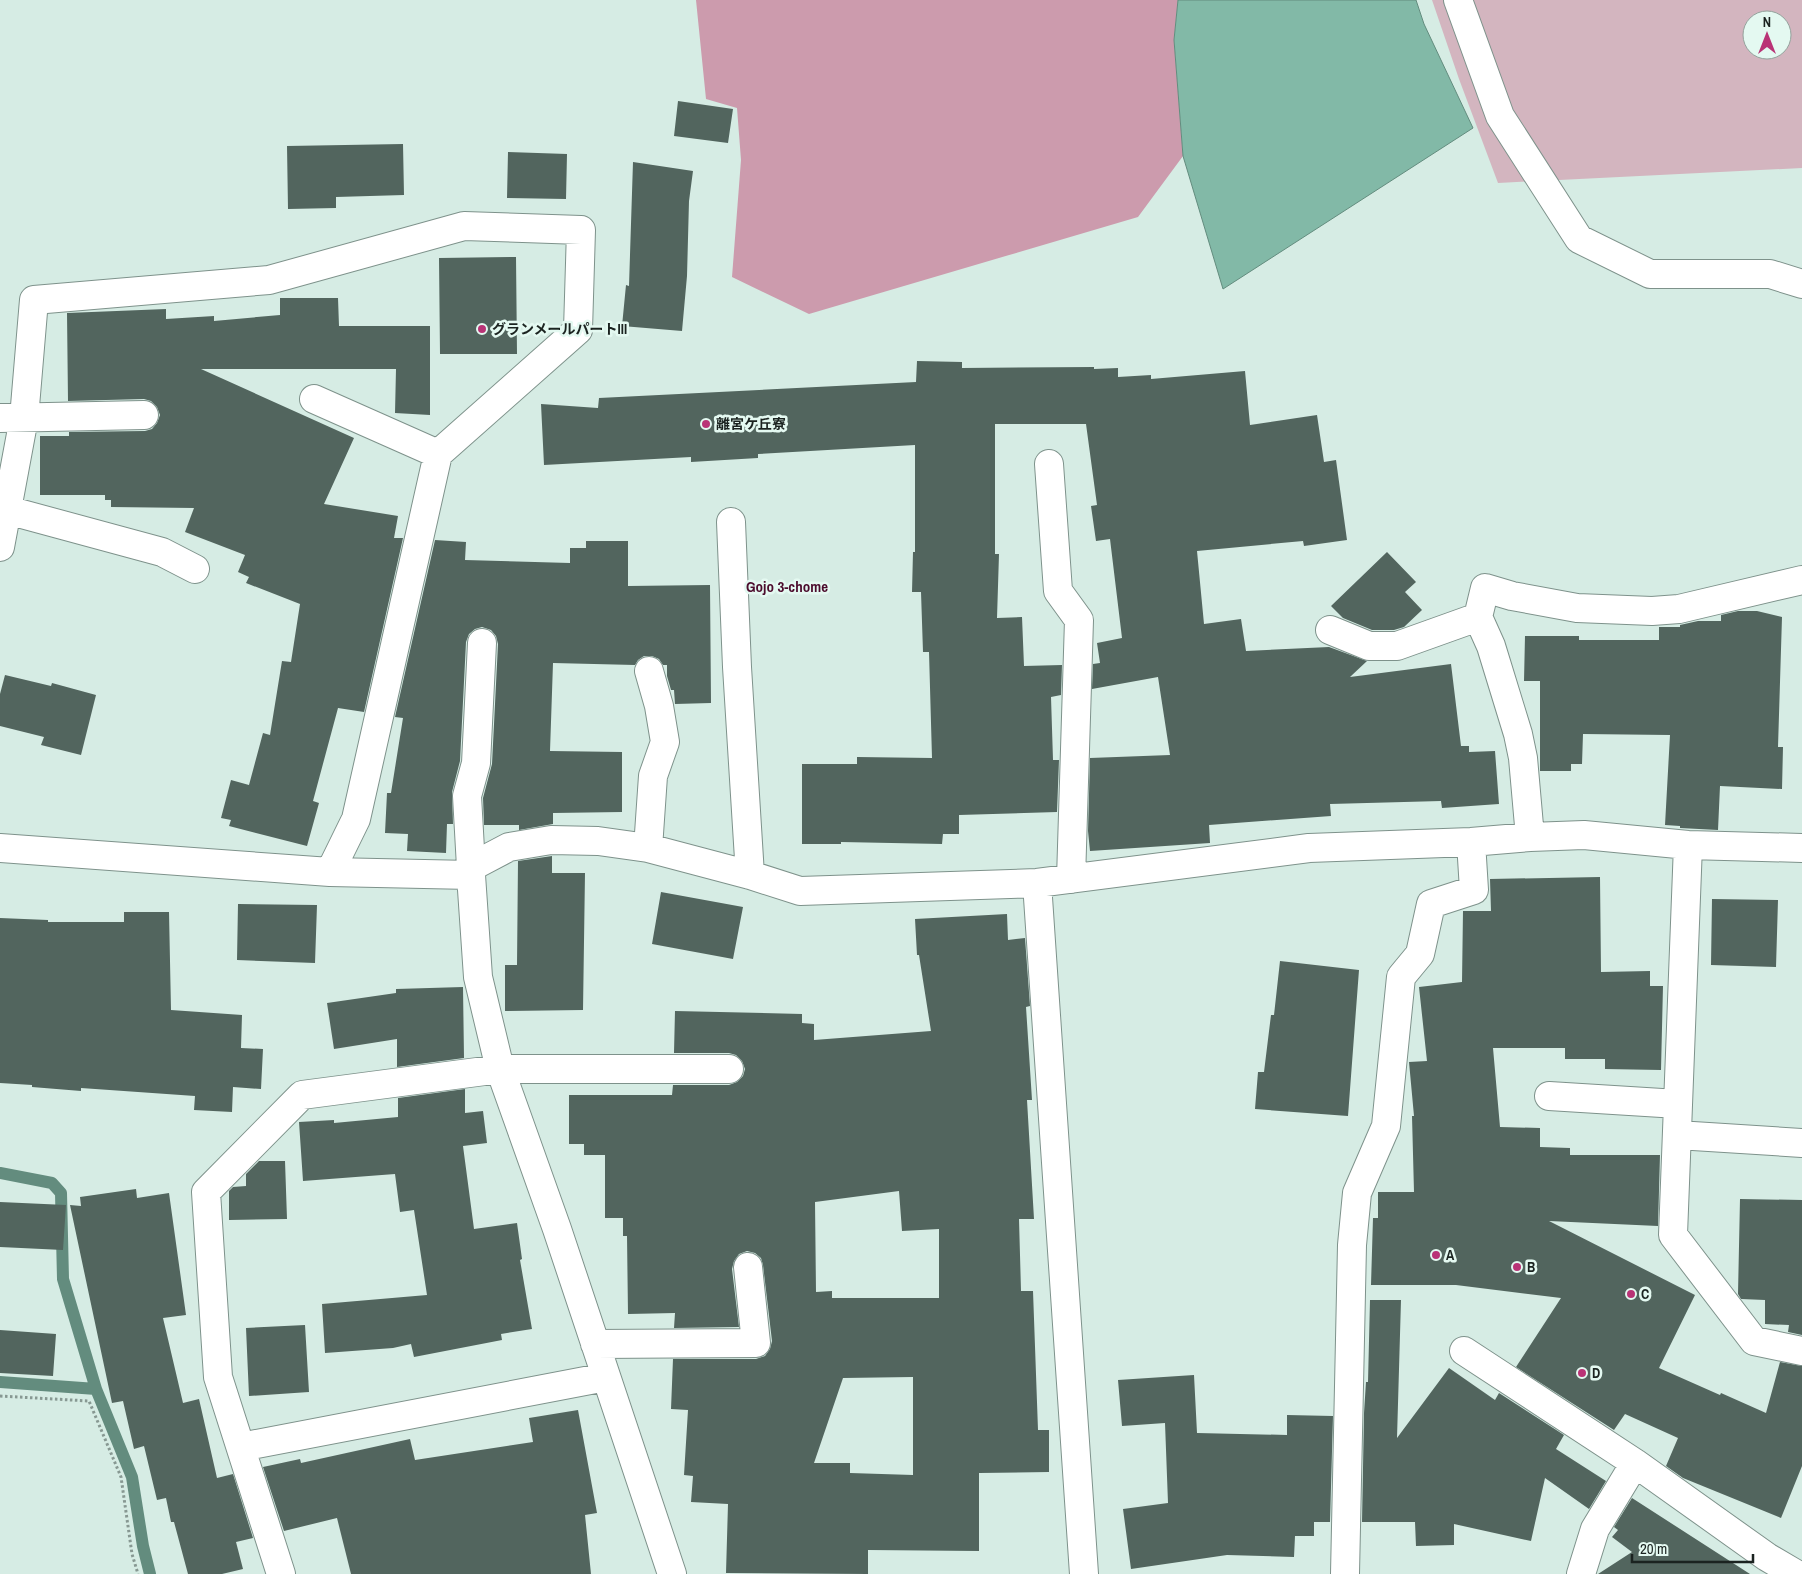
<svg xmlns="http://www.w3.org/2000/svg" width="1802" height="1574" font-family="'Archivo Narrow','Noto Sans JP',sans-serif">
<rect width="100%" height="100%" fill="#d6ece4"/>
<path fill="#d3b5bf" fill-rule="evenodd" d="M1432,0h370v168l-304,15 -39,-104zM1752,20h30v30h-30z"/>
<path fill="#cc9bad" d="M696,0h482l-4,40 9,116 -45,61 -329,97 -77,-37 9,-117 -4,-52 -31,-9z"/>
<path fill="#82b9a7" stroke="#638c7e" d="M1178,0h238l8,24 49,104 -250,161 -40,-133 -9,-116z"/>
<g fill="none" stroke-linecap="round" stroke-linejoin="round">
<path stroke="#638c7e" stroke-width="12" d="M0,1173l52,10 9,10 2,86 33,110 36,88 11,69 7,28
M0,1382l96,7"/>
</g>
<path fill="#52655e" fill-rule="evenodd" d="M678,101l55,8 -5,34 -54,-7z
M403,144l1,51 -68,2v11l-48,1 -1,-63z
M508,152l59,2 -1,45 -59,-1z
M633,162l60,9 -4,30 -2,75 -5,55 -60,-5 4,-41 3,1z
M516,257l1,97h-77l-1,-96z
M280,298h58l1,28h91v89l-35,-2 1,-44h-195l153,69 -30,66 74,12 -4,22h9l-39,174 -26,-4 -25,93 6,2 -12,43 -78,-20 2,-6 -10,-2 10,-38 18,5 14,-52 7,2 12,-74 9,1 9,-58 -54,-21 3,-6 -11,-5 7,-17 -60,-23 9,-24 -83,-1v-7h-6v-5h-65v-59h29v-4l76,-1 7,-2 5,-6 3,-8 -3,-8 -6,-6 -7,-2 -76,2 -1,-88 99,-4v10l48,-3v5l66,-6z
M917,361l45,1v6l132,-1v2l24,-1v9l33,-2v4l94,-8 5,54 67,-10 7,47 12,-2 11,80 -43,6 -1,-5 -106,10 7,73 37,-5 5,32 83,-4 38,14 -17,16 101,-13 10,82h8v6l26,-1 4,53 -57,4 -1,-7 -111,3 1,12 -122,9 1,18 -120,8 -2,-20 2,-73 80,-3 -12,-78 -66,12 1,-25 7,-1 -3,-20 25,-5 -12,-99 -14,2 -5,-35 6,-1 -11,-81h-91v130h4l-2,64 25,-1 2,49 38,-1 -1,30 -10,2 2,63h6l-2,52 -98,3v19h-16l-1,10 -101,-2v2h-39v-80h55v-7l75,1 -3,-106h-6l-2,-60h-9l1,-40h2v-107l-157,9v4l-67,4v-5l-147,8 -3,-61 57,4 1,-10 317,-16z
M435,540l31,2 -1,18 105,3v-15h16v-7h42v45l82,-1 1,118 -36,1 -1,-14h-3l-4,-14v-11h-4l-4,-6 -7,-3h-8l-6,4 -3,5 -82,-2 -3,88 72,1v60l-69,1v11l-34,6v-5h-35l-1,-27 9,-34 6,-120 -2,-8 -5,-6 -9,-3 -7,2 -6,5 -3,8 -6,119 -8,31 1,32h-6l-1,29 -39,-2 1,-17 -23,-1 2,-40h4l12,-75 -8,-1z
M1387,552l29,30 -11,10 17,18 -18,17 -10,3h-22l-29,-12 -12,-12z
M1738,611h19l25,6 -4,130h5l-1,42 -62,-3 -2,44 -38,-2v-2l-15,-1 5,-90 -87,-1 -1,30h-11v7h-31v-90h-16l1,-45h54v4h80v-13h21v-2l18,-4h23v-6z
M5,675l46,11 1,-3 44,12 -15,60 -40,-10 3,-8 -44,-11v-32z
M552,856v17h33l-2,137 -78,1v-46h12l1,-104z
M1600,877l1,95 49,-1v15h13l-2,84 -56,-1v-10h-40v-11h-72l7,79 40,1v19l30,1v7h90l-2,71 -109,-5 146,74 -36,73 61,27 1,-2 45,20 14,-51 22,4v100l-21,52 -98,-40 -17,-12 12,-28 -53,-24 -11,16 -98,-63 45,-69 -105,-13h-85l2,-67h5v-26h36l-2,-76h2l-5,-54 18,-1 -8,-74 43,-5 1,-71h28l-1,-32z
M661,892l82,15 -10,52 -81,-15z
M1712,899l66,1 -2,67 -65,-2z
M238,904l79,1 -2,58 -78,-3z
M124,912h45l2,98 71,5 -1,33 22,1 -2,40 -28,-2 -1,25 -38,-2 1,-14 -114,-8v3l-49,-4v-2l-32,-2v-165l48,2v2h76z
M1007,914l1,26 17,-2 5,68 -4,1 6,93h-5l7,119h-15l2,72h12l5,139h11v42l-70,1v78l-111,-1v24l-142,-1 2,-69 -37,-2 2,-26 -9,-1 4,-65 -17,-1 2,-50h83l9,-3 5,-7 2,-8 -9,-76 -2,-7 -6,-5 -8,-2 -8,3 -5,7 -2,8 7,58 -65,1 1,-15 -47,1 -1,-78h-4v-18h-18v-63h-21v-11h-15v-49h103l1,-10h56l8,-3 6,-6 2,-7 -3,-8 -6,-6 -7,-2h-55l1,-42 127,3v9l12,1v16l117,-9 -12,-76h-2l-2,-36zM899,1191l3,40 37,-2v69h-107v-7l-16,1 -1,-90zM913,1377v98l-63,-2v-10h-36l29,-85z
M1280,961l79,9 -11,146 -93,-7 3,-37h6l7,-57h3z
M463,987l1,71 -67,9v-28l-63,10 -7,-46 69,-10v-4z
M465,1089v24l18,-2 4,32 -24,3 11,83 43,-6 5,36 -2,1 12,69 -31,5 1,6 -88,17 -3,-13 -18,4 -68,5 -3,-49 105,-9 -13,-85 -14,2 -5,-38 -92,7 -4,-59 35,-2v3l64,-6v-19z
M259,1161h26l2,58 -58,1v-29l4,-4 13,-1v-12z
M136,1189l1,9 32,-5 17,122 -23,3 20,85 16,-4 18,79 16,-4 20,64 -17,4 7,27 -21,5h-34l-14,-52h-3l-5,-24 -9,2 -13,-54 -10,3 -11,-48 -11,2 -42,-198 11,1 -1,-9z
M1740,1199l62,1v135l-14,-3 1,-7 -24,-1v-24l-24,-1 -3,-5z
M0,1202l66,3 -3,45 -63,-3z
M1370,1300h31l-4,138 52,-70 46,32 4,-7 65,42 -8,14 50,32 -17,28 -44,-31 -14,63 -77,-17v21l-38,1 -1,-24h-53l2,-109 2,-31h2z
M305,1325l4,67 -60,4 -3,-68z
M0,1330l56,4 -3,42 -53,-3z
M1194,1375l3,58 90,2v-20l46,1 -3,106h-16v14h-19l-1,21 -67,-2 -96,14 -8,-60 45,-6 -3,-80 -43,3 -4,-46z
M578,1410l19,103 -12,2 6,59h-240l-14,-56 -53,13 -21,-64 37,-8 1,4 109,-24 5,21 118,-18 -4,-24z
M1632,1498l118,76h-152l34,-22 -20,-15 6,-7 -4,-3z"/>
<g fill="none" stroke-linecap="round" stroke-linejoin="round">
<defs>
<path id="minor" d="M1458,0l42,116 79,123 71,35h120l32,10
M314,399l124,55
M0,418l144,-3
M1049,464l9,127 21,29 -8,259
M7,510l155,42 33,17
M731,522l6,145 13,208
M0,547l24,-129 10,-118 235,-20 195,-54 117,4 -3,100 -140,124 -82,365 -26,53
M1478,617l13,29 27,88 5,24 7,79
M1330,630l39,16h28l81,-29 7,-29 27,8 65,12 75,3 27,-2 123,-29
M1688,845l-15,390 81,106 48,10
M0,848l330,24 141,3 7,102 22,92 57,160 115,345
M648,848l5,-72 12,-34 -6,-36 -10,-35
M471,867l-4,-71 9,-33 6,-120
M471,875v-8l38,-20 42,-7 47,1 50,7 102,27 50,16 237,-8 272,-35 162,-6 59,-5 54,-2 104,10 114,3
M1037,883l47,691
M1549,1096l129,8
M1677,1135l125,8
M595,1344l161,-1 -8,-76
M1464,1351l171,112 132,94 29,17
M241,1447l365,-70
M281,1574l-63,-197 -12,-185 96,-97 198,-26h229
M1345,1574l7,-329 5,-52 29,-67 15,-149 19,-23 11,-50 43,-14 -3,-48
M1581,1574l14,-45 40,-66"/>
</defs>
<use href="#minor" stroke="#7e928b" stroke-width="30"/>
<path stroke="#879892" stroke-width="3" stroke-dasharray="2.5 2.5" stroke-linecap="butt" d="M0,1396l89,5 32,76 11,77 6,20"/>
<use href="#minor" stroke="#fff" stroke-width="28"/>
</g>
<g fill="#b93376" stroke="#e4f9f1" stroke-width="2">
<circle cx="482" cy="329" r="5"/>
<circle cx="706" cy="424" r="5"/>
<circle cx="1436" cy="1255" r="5"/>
<circle cx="1517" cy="1267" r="5"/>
<circle cx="1631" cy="1294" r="5"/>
<circle cx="1582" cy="1373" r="5"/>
</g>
<g text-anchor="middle" stroke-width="5" stroke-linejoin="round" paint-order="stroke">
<g font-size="14" font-weight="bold" fill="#1b2320" stroke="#e4f9f1" text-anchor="start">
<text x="492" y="334">グランメールパートIII</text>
<text x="716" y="429">離宮ケ丘寮</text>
<text x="1446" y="1260">A</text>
<text x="1527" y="1272">B</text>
<text x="1641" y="1299">C</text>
<text x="1592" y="1378">D</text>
</g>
<g font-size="15" font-weight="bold" fill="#4c0c2d" stroke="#e4f9f1">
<text x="787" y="592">Gojo 3-chome</text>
</g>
</g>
<g transform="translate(1767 35)"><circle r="24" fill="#e4f9f1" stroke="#94a39d"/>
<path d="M0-4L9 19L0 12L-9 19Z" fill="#b93376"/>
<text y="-8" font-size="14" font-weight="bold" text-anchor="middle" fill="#1b2320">N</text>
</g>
<path d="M1632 1554v8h121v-8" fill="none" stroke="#1b2320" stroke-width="2.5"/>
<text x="1640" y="1554" font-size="15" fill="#1b2320" stroke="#e4f9f1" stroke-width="4" paint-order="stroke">20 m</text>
</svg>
